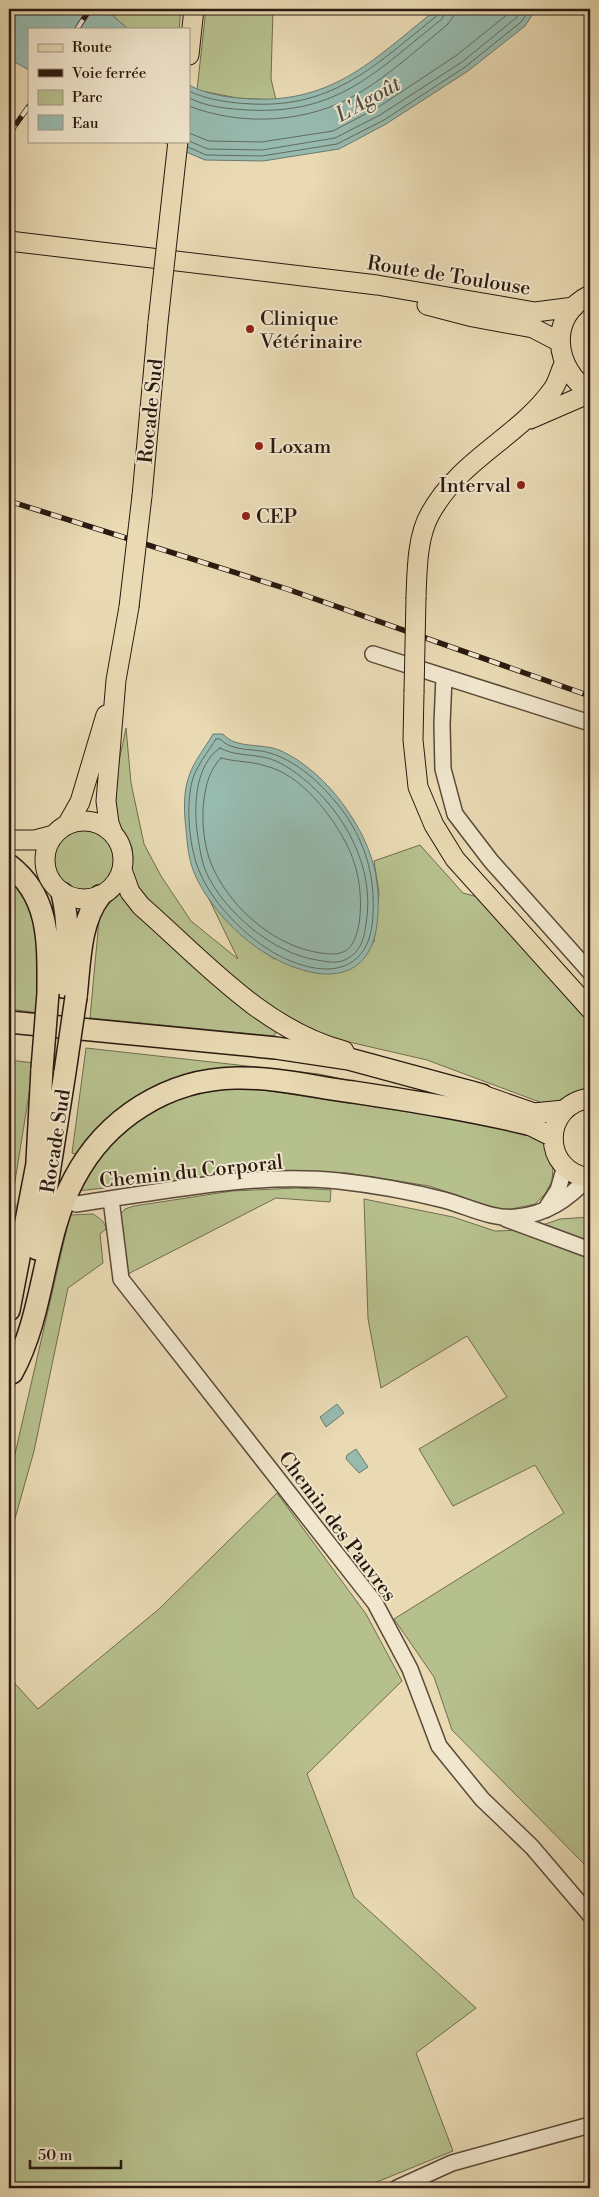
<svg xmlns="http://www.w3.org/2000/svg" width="599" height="2197" font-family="'Libre Bodoni',serif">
<rect width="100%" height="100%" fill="#e9dab4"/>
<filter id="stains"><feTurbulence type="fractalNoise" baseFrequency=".004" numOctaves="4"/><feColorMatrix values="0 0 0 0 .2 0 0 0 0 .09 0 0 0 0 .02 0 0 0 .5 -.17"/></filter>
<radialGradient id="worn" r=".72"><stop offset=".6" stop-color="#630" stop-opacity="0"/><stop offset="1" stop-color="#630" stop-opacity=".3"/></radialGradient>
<path fill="#b6c08d" stroke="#706c4e" d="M105,9h76l-2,20h-51z
M206,9h67l-2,70 5,21 -39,-2 -40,-8z
M126,728l5,55 13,61 17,32 30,45 47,38 -29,-60 22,26 43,34 100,-17 5,-49 -5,-32 46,-16 43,48 18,5 100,111 9,16v59l-3,4 -35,15 -7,1 -118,-44 -91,-21 -43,-15 -30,-21 -121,-103 -11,-30 2,-11 -1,-12 -16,-29 -3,-28z
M53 860a31 31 0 1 1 62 0a31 31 0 1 1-62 0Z
M9,875l14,13 14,35 3,90 -31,-4z
M120,894l157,136 -3,6 -184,-18 9,-98 4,-11z
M86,1048l233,26 96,21 -201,-22 -136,82 -6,-2z
M9,1060l25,3 -22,137 -3,1z
M219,1088l44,2 217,33 52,12 12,9 9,22 -1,15 -7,13 -10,10 -28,6 -14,-3 -64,-21 -82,-13 -88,-2 -182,20 15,-31 46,-40 42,-23z
M297,1188l34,2 -1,12 -54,-4 -150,77 -6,-60 5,-6 9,-3 98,-15z
M364,1199l89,18 42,14 33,-1 32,-11 30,-2v653l-138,-140 -18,-53 -40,-58 170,-106 -29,-48 -82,41 -34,-57 88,-52 -40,-61 -86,52 -13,-69z
M93,1214c6,4 12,7 13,15l-6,5 3,29 -35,25 -34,163 -25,89v-60l61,-265z
M277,1493l89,121 36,67 -95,93 47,123 122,111 -60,45 37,98 -91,37h-353v-511l29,32 121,-100z"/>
<path fill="#97baaf" stroke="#6b7a6f" d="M9,9h96l23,20h-99v41l-20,-11z
M437,9h99l-11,17 -57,45 -82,53 -47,25 -76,12 -58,-1 -45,-19h29v-56c18,10 42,13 63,14 83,4 124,-42 185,-90z
M213,734h10c12,15 39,9 56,16 28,12 54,38 70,63 21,31 31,62 29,99 -2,69 -52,74 -104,46 -31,-16 -63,-49 -78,-81 -7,-14 -9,-33 -10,-48 -2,-17 -3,-36 3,-53 5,-15 16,-28 24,-42z
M337,1404l7,9 -18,14 -6,-10z
M356,1449l12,18 -9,6 -13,-14 1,-4z"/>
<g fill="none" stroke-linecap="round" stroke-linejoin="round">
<path stroke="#606a5f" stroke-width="1" d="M189,91c18,9 42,12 63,13 84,4 125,-41 186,-89l2,-6
M189,98c17,9 41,11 59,12 91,5 128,-39 194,-91l4,-10
M189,106c53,21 121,17 170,-13 29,-17 61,-46 88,-68l6,-8 1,-8
M189,133l20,8 52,1 72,-11 44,-23 80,-53 57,-46
M189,141l19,8 54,1 73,-12 45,-23 82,-53 54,-44 6,-9
M188,147l18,8 56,1 75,-12 47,-24 81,-53 56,-45 9,-13
M216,739h4c12,13 34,9 50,14 30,9 57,36 75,61 21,31 30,63 28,100 -2,63 -51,65 -97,40 -30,-17 -61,-48 -75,-79 -12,-24 -16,-71 -8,-97 5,-14 15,-26 23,-39z
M220,748c14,8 32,6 47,10 12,3 24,11 33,18 44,34 76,92 66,148 -2,15 -5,27 -19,35 -9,5 -19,3 -30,1 -43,-6 -93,-48 -111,-88 -5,-12 -7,-28 -9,-41 -3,-26 -2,-66 23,-83z
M221,758c14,4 30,3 45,8 35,9 64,47 80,77 13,25 17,54 13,81 -5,25 -13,33 -38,29 -45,-6 -88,-43 -107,-83 -10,-19 -13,-50 -10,-71 2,-15 6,-30 17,-41z"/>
<path stroke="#c3b393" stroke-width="15" stroke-dasharray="15 8" stroke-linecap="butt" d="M9,1212l28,-3"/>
<defs>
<path id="minor" d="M373,654l217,69
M444,677l-2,47 1,45 12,45 36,47 99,111
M111,1199l10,80 254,324 35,66 29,77 43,53 50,48 58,68
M76,1204c86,-12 176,-32 263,-23 36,4 70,10 105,19 23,6 48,20 73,17 30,-3 51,-18 71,-39
M545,1210l13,-20 7,-24
M506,1219l84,31
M397,2188l55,-25 138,-38"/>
<path id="major" d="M189,55l5,-46
M9,241l368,44 158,27 39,-5
M590,295c-43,21 -36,74 0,97
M427,305l46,12 60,11 27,14
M530,419l60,-26
M142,496l16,-174
M416,597c1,-26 1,-60 14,-83 30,-55 89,-77 123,-125 5,-7 7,-17 11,-25
M414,692l-1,48 5,47 16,38 21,34 135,150
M45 860a39 39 0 1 1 78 0a39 39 0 1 1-78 0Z
M67,825l13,-23 26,-87
M113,834l-4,-11 -3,-22 10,-121 13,-73
M9,840h26l19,-5
M122,870l8,22 11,14c62,54 121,123 203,145
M468,1090l66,23 30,-3
M590,1098c-49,7 -49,74 0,80
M515,1118l38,19"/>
<path id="highway" d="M9,865c42,32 39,79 39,128
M62,893c8,32 5,61 1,94
M76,997c4,-33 3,-74 24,-101
M9,1022l267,26 73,11 133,36
M37,1161l5,-92
M37,1249l28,-177
M9,1310l31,-162
M12,1373c33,-60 30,-134 62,-194 32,-61 94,-100 162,-101 39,-1 78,9 117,14 59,9 117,18 175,32"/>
</defs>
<use href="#minor" stroke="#5a4938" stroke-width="18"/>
<use href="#major" stroke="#2a190f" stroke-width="21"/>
<use href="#highway" stroke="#2a190f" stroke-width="24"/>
<use href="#minor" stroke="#f1e7ce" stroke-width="15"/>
<use href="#major" stroke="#e9dab4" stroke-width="19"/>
<use href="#highway" stroke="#e9dab4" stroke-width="21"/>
<defs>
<path id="rail" d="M77,29l13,-20
M9,134l20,-28
M9,501l278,88 303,107"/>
</defs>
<use href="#rail" stroke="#2a190f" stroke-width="5.5"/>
<use href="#rail" stroke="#f1e7ce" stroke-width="4" stroke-dasharray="11" stroke-linecap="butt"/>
<defs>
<path id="major-bridge" d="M158,322l20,-181
M129,607l13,-111
M414,692l2,-95"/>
<path id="highway-bridge" d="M42,1069l6,-76
M65,1072l11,-75"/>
</defs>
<use href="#major-bridge" stroke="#2a190f" stroke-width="21" stroke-linecap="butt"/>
<use href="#highway-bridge" stroke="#2a190f" stroke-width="24" stroke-linecap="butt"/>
<use href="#major-bridge" stroke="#e9dab4" stroke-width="19"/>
<use href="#highway-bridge" stroke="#e9dab4" stroke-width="21"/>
</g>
<g fill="#8f2418" stroke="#f1e7ce" stroke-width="2">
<circle cx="250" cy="329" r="5"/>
<circle cx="259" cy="446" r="5"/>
<circle cx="521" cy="485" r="5"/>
<circle cx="246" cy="516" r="5"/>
</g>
<g text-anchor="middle" stroke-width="4" stroke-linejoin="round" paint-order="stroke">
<g font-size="20" fill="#2a190f" stroke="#f1e7ce">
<text transform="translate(449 275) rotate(9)" y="7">Route de Toulouse</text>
<text transform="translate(150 411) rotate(-84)" y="7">Rocade Sud</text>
<text transform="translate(55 1141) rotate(-81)" y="7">Rocade Sud</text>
<text transform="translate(191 1171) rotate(-6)" y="7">Chemin du Corporal</text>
<text transform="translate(338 1526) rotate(53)" y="7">Chemin des Pauvres</text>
</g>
<g font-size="20" fill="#2a190f" stroke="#f1e7ce" text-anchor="start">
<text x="260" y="325">Clinique<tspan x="260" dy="23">Vétérinaire</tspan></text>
<text x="269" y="453">Loxam</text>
<text x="511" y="492" text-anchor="end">Interval</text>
<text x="256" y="523">CEP</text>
</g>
<g font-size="21" font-style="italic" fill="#505147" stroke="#f1e7ce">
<text transform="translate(368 99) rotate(-29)" y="7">L'Agoût</text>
</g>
</g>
<rect width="599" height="2197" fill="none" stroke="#e9dab4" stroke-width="30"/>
<rect x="10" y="10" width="579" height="2177" fill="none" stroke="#2a190f" stroke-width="2.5"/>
<rect x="15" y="15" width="569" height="2167" fill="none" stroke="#2a190f"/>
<rect x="28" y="28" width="162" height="115" fill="#f1e7ce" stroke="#a19582"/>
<rect x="38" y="44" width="25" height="8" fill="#e9dab4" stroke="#a19582"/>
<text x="72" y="52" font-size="15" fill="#2a190f">Route</text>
<rect x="38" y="69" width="25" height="8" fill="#2a190f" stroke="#a19582"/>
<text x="72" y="78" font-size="15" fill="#2a190f">Voie ferrée</text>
<rect x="38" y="90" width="25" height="15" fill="#b6c08d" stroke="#a19582"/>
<text x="72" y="102" font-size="15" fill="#2a190f">Parc</text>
<rect x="38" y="115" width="25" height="15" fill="#97baaf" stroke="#a19582"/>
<text x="72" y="128" font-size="15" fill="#2a190f">Eau</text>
<path d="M30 2160v8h91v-8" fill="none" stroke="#2a190f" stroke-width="2.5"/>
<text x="38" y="2160" font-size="15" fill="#2a190f" stroke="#f1e7ce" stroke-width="4" paint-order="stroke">50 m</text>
<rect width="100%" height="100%" filter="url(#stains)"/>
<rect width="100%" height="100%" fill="url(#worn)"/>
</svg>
